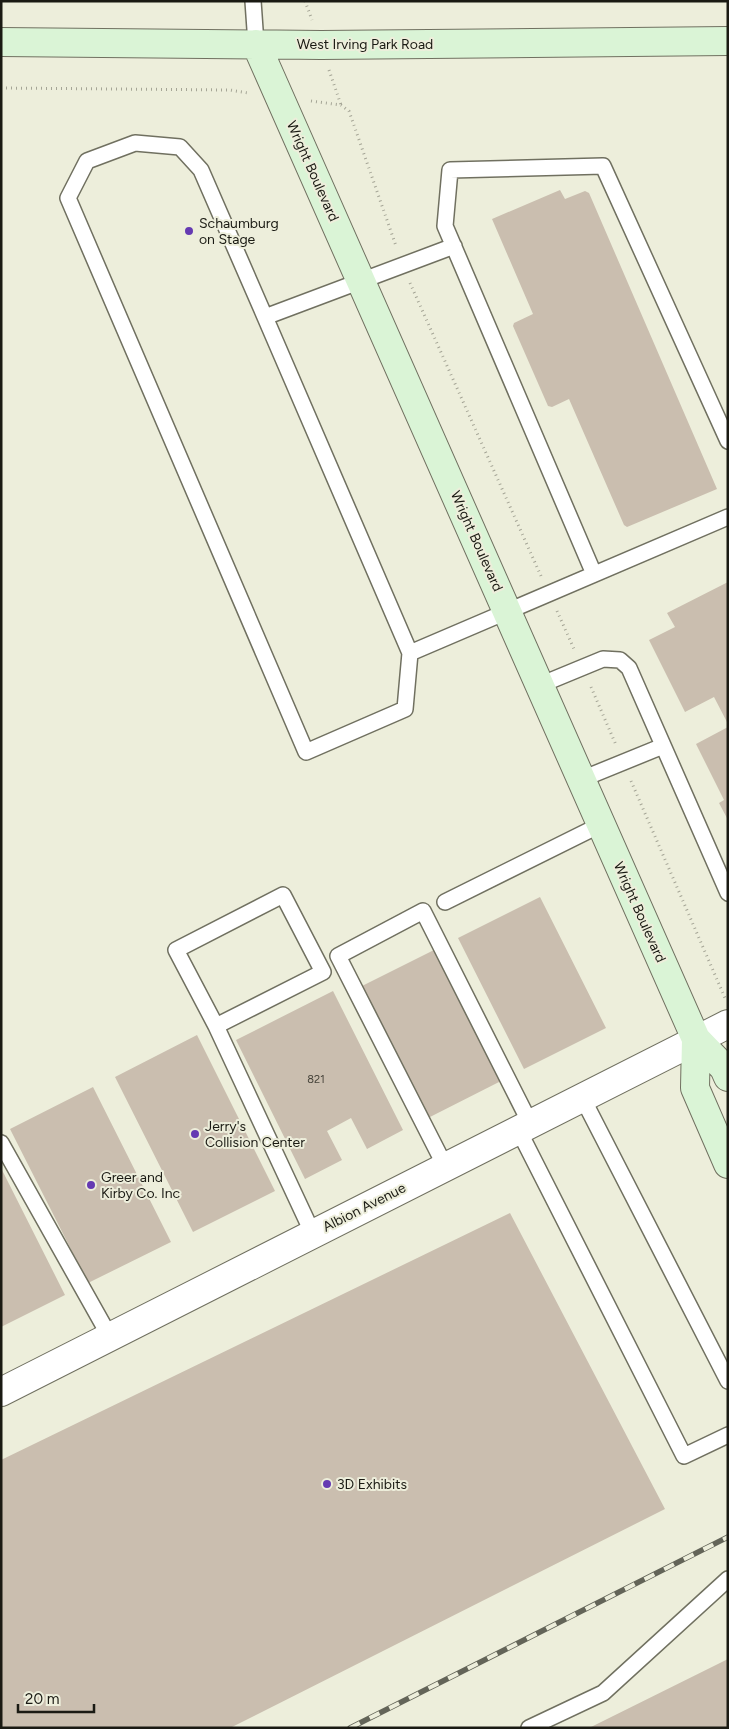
<svg xmlns="http://www.w3.org/2000/svg" width="729" height="1729" font-family="Figtree,sans-serif">
<rect width="100%" height="100%" fill="#edeedb"/>
<path fill="#cabeaf" d="M560,190l5,9 20,-8 4,2 128,296 -90,38 -3,-2 -55,-126 -17,8 -4,-1 -35,-80 1,-3 19,-9 -41,-95z
M728,582v142l-14,-27 -29,15 -36,-72 26,-13 -8,-14z
M728,727v93l-9,-17 5,-3 -28,-56z
M540,897l66,131 -82,41 -66,-131z
M434,950l67,131 -73,37 -66,-132z
M333,991l70,139 -36,19 -16,-31 -24,13 15,29 -37,19 -69,-139z
M197,1035l78,156 -82,41 -78,-155z
M93,1087l78,155 -83,41 -78,-154z
M1,1168l64,127 -64,32z
M510,1213l155,296 -435,219h-229v-268z
M728,1659v69h-139z"/>
<g fill="none" stroke-linecap="round" stroke-linejoin="round">
<defs>
<path id="lane" d="M253,1l3,43
M454,246l-189,71 145,336 318,-136
M265,317l-64,-147 -21,-23 -45,-4 -48,18 -19,37 238,554 99,-43 5,-56
M594,574l-149,-348 5,-56 153,-4 125,275
M540,685l63,-26 17,1 9,8 99,225
M582,779l81,-33
M445,902l157,-78
M216,1026l-40,-76 107,-55 40,77 -107,54 97,208
M582,1097l146,284
M518,1129l166,327 44,-21
M1,1143l109,194
M445,1166l-107,-210 85,-45 107,212
M529,1728l74,-35 125,-114"/>
<path id="street" d="M1,1392l727,-368"/>
<path id="secondary" d="M1,42l320,3 407,-4
M256,44l440,995 28,29 4,9
M696,1039l-1,49 33,76"/>
</defs>
<use href="#lane" stroke="#707060" stroke-width="18"/>
<use href="#street" stroke="#707060" stroke-width="30"/>
<use href="#secondary" stroke="#707060" stroke-width="30"/>
<path stroke="#a5a596" stroke-width="3" stroke-dasharray="1 4" stroke-linecap="butt" d="M305,1l7,19
M329,70l12,35
M1,88l229,2 18,3
M311,101l30,4 8,6 47,135
M410,283l131,293
M557,611l17,38
M591,687l25,58
M631,781l94,217"/>
<use href="#lane" stroke="#fff" stroke-width="15"/>
<use href="#street" stroke="#fff" stroke-width="28"/>
<use href="#secondary" stroke="#daf4d6" stroke-width="28"/>
<defs>
<path id="rail" d="M350,1728l378,-191"/>
</defs>
<use href="#rail" stroke="#636458" stroke-width="5.5"/>
<use href="#rail" stroke="#edeedb" stroke-width="4" stroke-dasharray="11" stroke-linecap="butt"/>
</g>
<g fill="#653ab2" stroke="#edeedb" stroke-width="2">
<circle cx="189" cy="231" r="5"/>
<circle cx="195" cy="1134" r="5"/>
<circle cx="91" cy="1185" r="5"/>
<circle cx="327" cy="1484" r="5"/>
</g>
<g text-anchor="middle" stroke-width="4" stroke-linejoin="round" paint-order="stroke">
<g font-size="11" fill="#46433a">
<text x="316" y="1083">821</text>
</g>
<g font-size="14" fill="#1a1a13" stroke="#edeedb">
<text x="365" y="49">West Irving Park Road</text>
<text transform="translate(313 171) rotate(66)" y="5">Wright Boulevard</text>
<text transform="translate(477 541) rotate(66)" y="5">Wright Boulevard</text>
<text transform="translate(640 912) rotate(66)" y="5">Wright Boulevard</text>
<text transform="translate(364 1207) rotate(-27)" y="5">Albion Avenue</text>
</g>
<g font-size="14" fill="#1a1a13" stroke="#edeedb" text-anchor="start">
<text x="199" y="228">Schaumburg<tspan x="199" dy="16">on Stage</tspan></text>
<text x="205" y="1131">Jerry's<tspan x="205" dy="16">Collision Center</tspan></text>
<text x="101" y="1182">Greer and<tspan x="101" dy="16">Kirby Co. Inc</tspan></text>
<text x="337" y="1489">3D Exhibits</text>
</g>
</g>
<rect width="729" height="1729" fill="none" stroke="#1a1a13" stroke-width="5"/>
<path d="M18 1704v8h76v-8" fill="none" stroke="#1a1a13" stroke-width="2.5"/>
<text x="25" y="1704" font-size="15" fill="#1a1a13" stroke="#edeedb" stroke-width="4" paint-order="stroke">20 m</text>
</svg>
